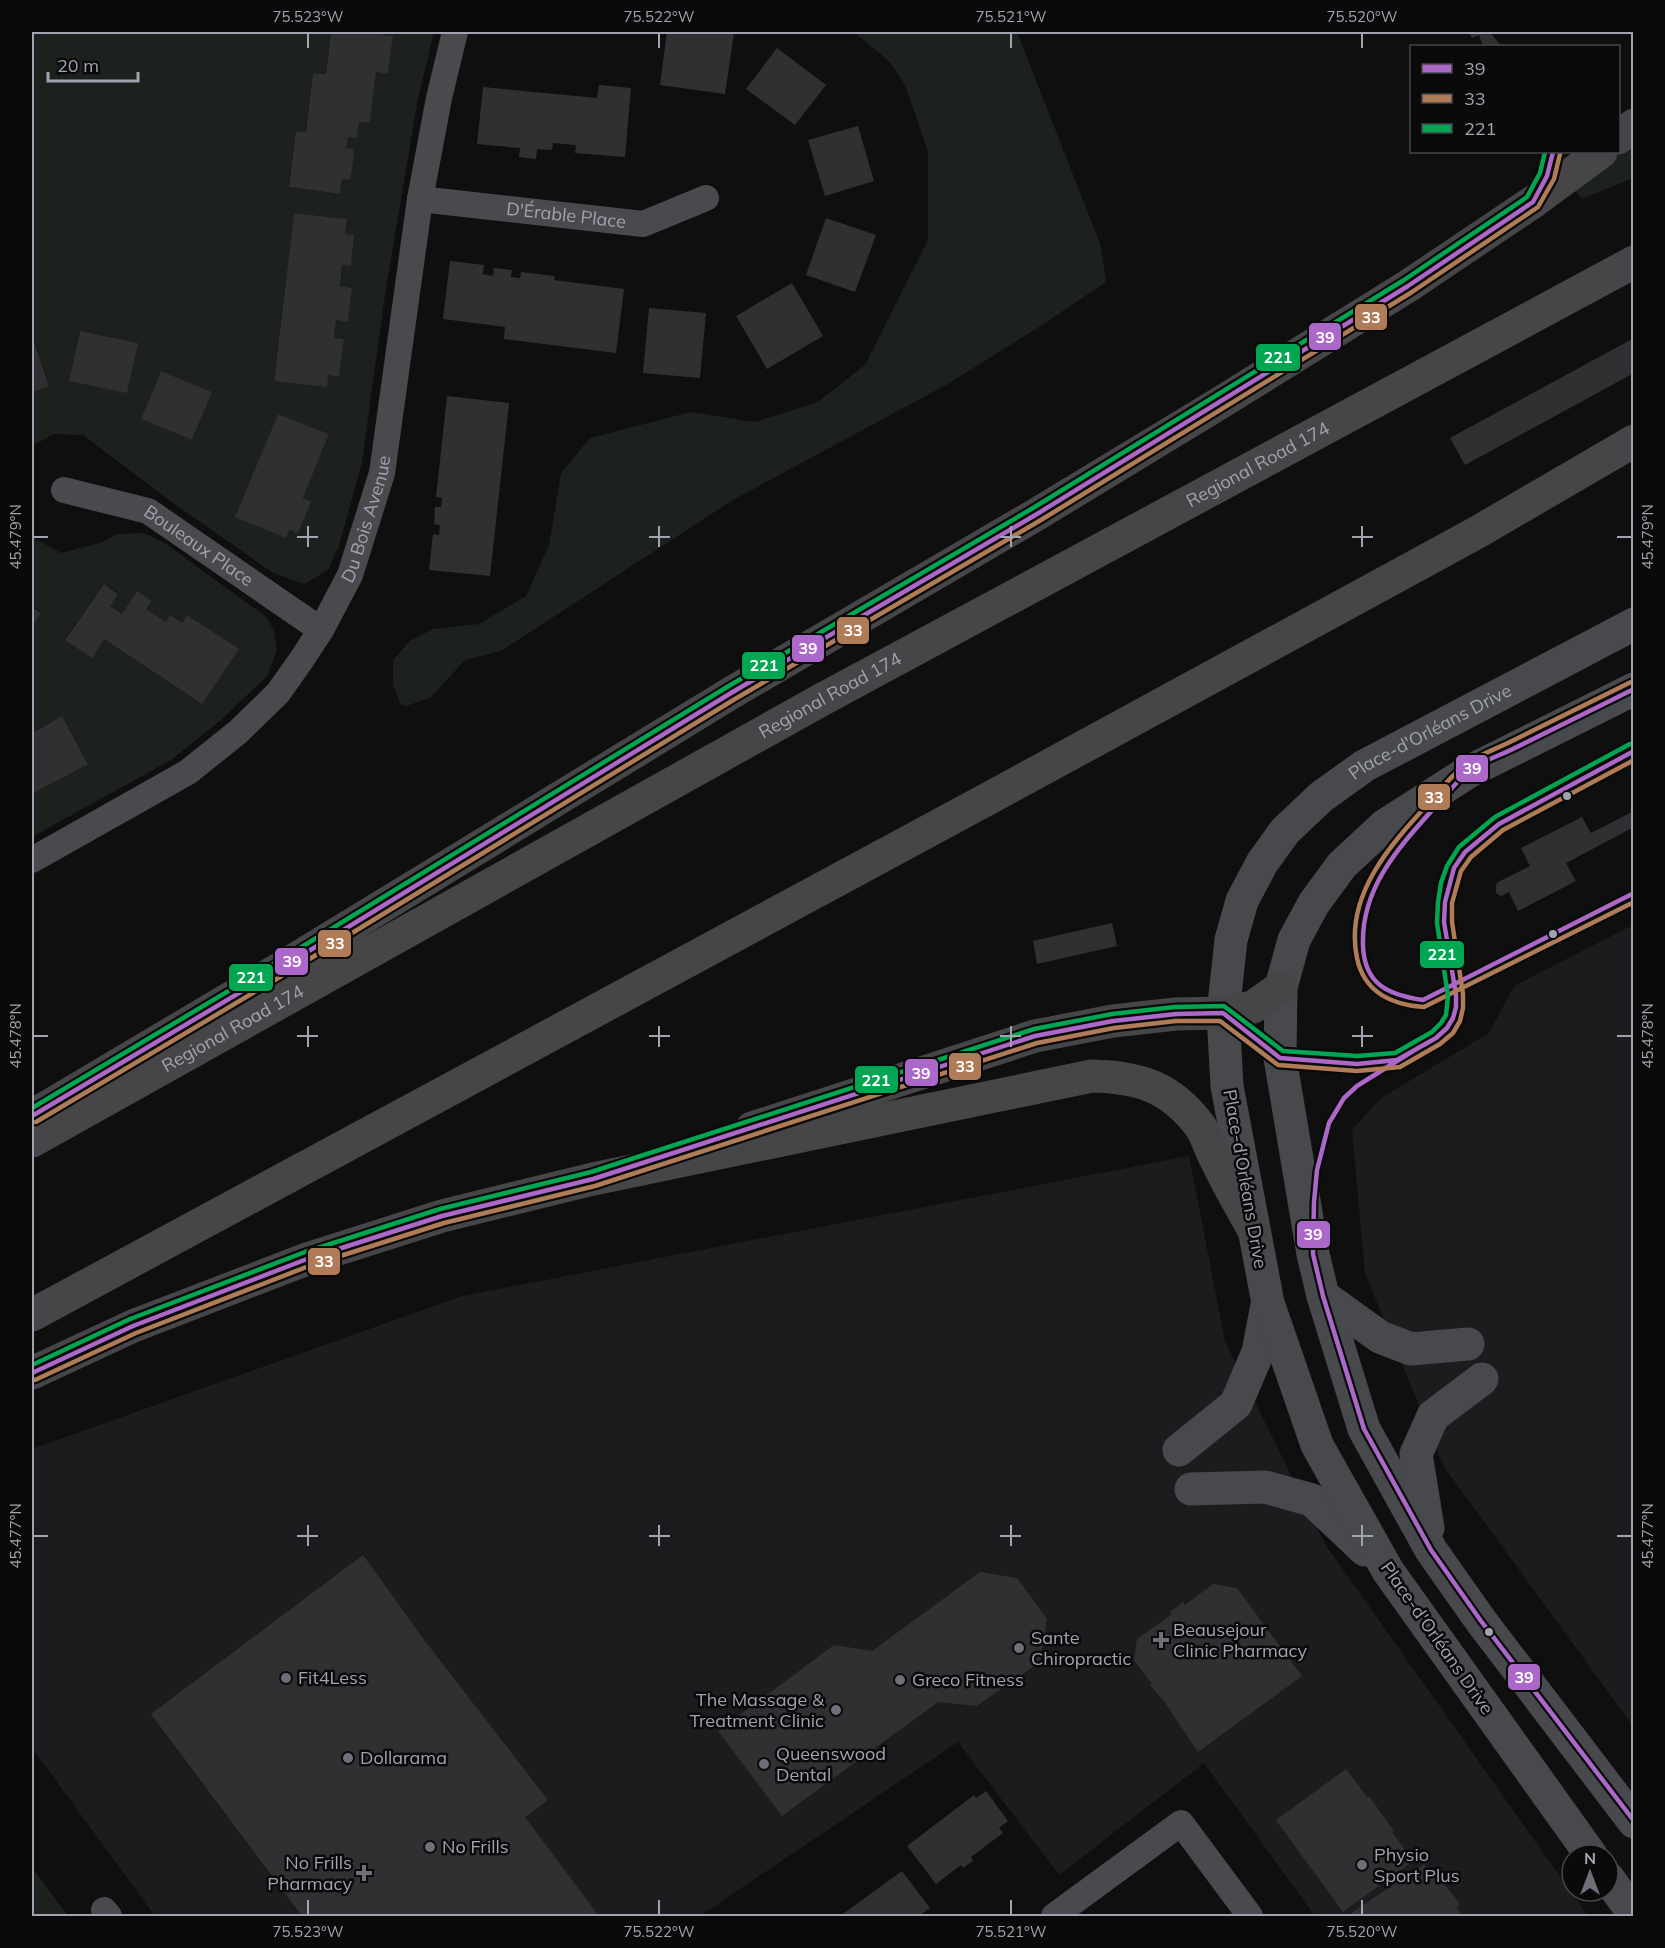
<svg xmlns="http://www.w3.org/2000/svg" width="1665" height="1948" font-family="Mulish,sans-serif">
<rect width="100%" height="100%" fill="#0f0f10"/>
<path fill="#1c1c1e" d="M1633,925v801l-189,-259 -79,-194 -13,-143 29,-32 108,-65 25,-47z
M1189,1156l36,185 100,203 263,372h-273l-111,-153 -145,112 -101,-133 -258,174h-545l-123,-168v-299l430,-153z"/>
<path fill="#1c211d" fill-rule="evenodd" d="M32,32h299l-5,42 -13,-1 -7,59 -10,-1 -7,56 51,7 2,-15 8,1 4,-30 -8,-2 2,-11 9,1 2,-16 11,1 6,-51 12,2 5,-37 -10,-2v-3h51l-16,67 -33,196 -23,167 -23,84 -11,24 -24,14 -31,-11 -104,-73 -86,-65 -29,-1 -22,12v-54l17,-7 -17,-51zM294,213l53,6 -2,15 9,2 -3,29h-9l-2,21 12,2 -4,33 -12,-1 -2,18 10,2 -5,37 -11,-2 -54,5zM80,331l57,12h1l-69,38zM161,371l51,21 -20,48 -51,-21zM278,414l51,20 -26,64 7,4 -24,36 -50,-22z
M854,32h163l84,214 5,36 -64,43 -96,60 -213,115 -232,151 -36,9 -35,38 -24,8 -5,-1 -8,-20v-25l18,-20 22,-11 46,-5 47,-28 23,-51 12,-72 29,-35 101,-26 64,10 63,-20 47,-37 63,-125v-89l-23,-66 -15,-23z
M1633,139v39l-51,21 -8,-9z
M144,533l22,11 99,72 9,14 3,20 -10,26 -46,44 -50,40 -139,77v-43l56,-31 -26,-47 -30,17v-105l9,-15 -9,-6v-70l29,16 39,-10 18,-9zM104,584l14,9 -8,13 12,8 15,-23 15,10 -6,8 20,13 5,-7 11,8 5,-8 51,34 -36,55 -98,-65 -12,18 -27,-18z
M32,1867l36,49h-36z"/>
<path fill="#303032" d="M331,32h52v3l10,1 -5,38 -12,-2 -6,51 -11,-1 -2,16 -9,-1 -2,11 8,1 -1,13 -3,18 -8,-1 -2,15 -51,-7 7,-56 10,1 7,-59 13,1z
M667,32l67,1 -9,61 -65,-9z
M1469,32h21l11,14h-18l-4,-11 -7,3z
M777,48l49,37 -31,40 -49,-36z
M599,85l32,3 -6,69 -50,-4 1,-8 -23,-2 -1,7 -15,-1 -1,10 -17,-2 1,-9 -43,-4 6,-57 114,11z
M858,126l16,55 -49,15 -17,-56z
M294,213l53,6 -2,15 9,1 -3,31 -9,-1 -2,21 12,2 -4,34 -12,-2 -2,18 10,1 -5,38 -11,-2 -1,12 -53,-6z
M826,218l50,17 -21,57 -49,-17z
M450,261l34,4 -1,9 10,2 1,-8 18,2 -1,7 9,1 1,-6 34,4 -1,4 70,9 -8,64 -112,-14 1,-12 -62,-8z
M792,283l31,53 -56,33 -31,-53z
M649,308l57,5 -6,65 -57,-5z
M80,331l58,12 -11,50 -58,-12z
M32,335l17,51 -17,6z
M1634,338v35l-169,92 -15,-27z
M161,371l51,21 -20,48 -51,-21z
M447,396l62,7 -19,173 -61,-6 4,-36 6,1 1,-10 -6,-1 1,-17h6l1,-9 -6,-1z
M278,414l51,20 -26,64 8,4 -13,31 -8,-3 -4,8 -51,-21z
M104,584l14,10 -8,12 12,8 15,-23 15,10 -6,8 20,13 4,-7 12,8 5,-8 52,34 -37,55 -98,-65 -12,19 -27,-18z
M32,607l9,6 -9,15z
M62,716l26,48 -56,30v-61z
M1634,811v16l-68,36 10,18 -58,30 -9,-19 -8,4 -5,-3v-8l2,-3 32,-16 -9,-18 61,-31 9,16z
M1112,923l5,23 -80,18 -4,-23z
M363,1555l62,86 123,159 -23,17 74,99h-297l-151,-202z
M980,1572l37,6 30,41 -7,43 -63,44 -39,-4 -156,114 -64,-85 116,-86 38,6z
M1213,1584l24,4 65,88 -104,76 -34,-51 -14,-16 2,-1 -18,-24 3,-21 35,-25 -2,-2 13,-10 2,3z
M1346,1769l21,28 2,-1 25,35 -2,1 21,29 -70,51 -67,-92z
M986,1791l22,30 -9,7 4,5 -32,24 2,4 -10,7 -2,-3 -25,19 -29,-38 67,-51 2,3z
M1424,1864l6,10 4,-3 26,33 -4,4 7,8h-116z
M902,1871l28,37 -11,8h-79z"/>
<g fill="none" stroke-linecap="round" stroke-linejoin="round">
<g stroke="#4a4a4e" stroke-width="26">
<path id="s1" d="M420,199l223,25 63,-26"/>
<path id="s2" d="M64,490l84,21 173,119"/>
<path id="s3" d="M32,860l156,-88 50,-40 40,-39 24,-34 19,-29 29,-55 32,-102 38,-274 19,-101 16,-66"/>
<path d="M104,1910l5,6"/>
<path d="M1054,1916l127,-93 69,93"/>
</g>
<g stroke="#48494c" stroke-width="33">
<path d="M1634,689l-166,83 -84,54 -42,39 -28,38 -20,37 -13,47 -1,71 33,196 10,42 41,133 67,121 50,71 153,201"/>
<path d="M1323,1296l57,41 31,12 57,-5"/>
<path d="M1179,1450l57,-46 22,-52 9,-47"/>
<path d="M1191,1489l74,-2 47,13 53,50"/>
<path d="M1428,1528l-12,-74 17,-38 49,-37"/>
<path id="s4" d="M1591,1855l-203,-284 -71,-126 -49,-142 -41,-217 -4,-73 8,-73 11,-39 20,-38 23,-32 36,-34 43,-31 270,-142"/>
<path d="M1608,1878l26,36"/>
</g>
<g stroke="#464649" stroke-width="33">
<path d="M1618,138l16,-13"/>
<path d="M32,1116l249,-148 450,-275 306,-179 178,-108 193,-120 125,-84 68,-50"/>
<path d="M752,1128l283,-92 78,-15 63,-7 47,-1 30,-6 28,-20"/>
<path id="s5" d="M32,1141l789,-441 813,-438"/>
<path d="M32,1315l963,-520 481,-262 158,-92"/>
<path d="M32,1373l101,-47 174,-67 135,-43 151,-37 499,-103c47,1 79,11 108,50 7,10 10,23 16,34 11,23 24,46 37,69"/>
</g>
<defs>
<path id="bus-1" d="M1634,689c-39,19 -77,38 -115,57 -15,8 -32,13 -46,22 -15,11 -26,26 -38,39 -36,40 -74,81 -72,138 1,39 25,50 60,55l211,-107
M1413,1051l-56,35 -13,12 -15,25 -12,47 -3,32 -1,52 10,42 41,133 67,121 50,71 153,200
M32,1116l249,-148 450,-275 306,-179 371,-228 125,-84 14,-26 6,-24
M32,1373l101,-47 174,-67 135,-43 151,-37 442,-143 78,-15 63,-7 47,-1 57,45 77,6 40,-4 39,-22 11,-10 6,-10 3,-11v-12l-12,-73 1,-20 9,-34 11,-16 34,-28 135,-73"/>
<path id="bus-2" d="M1631,682c-39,19 -77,38 -115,57 -15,8 -31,13 -45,22 -17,11 -29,27 -42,42 -39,42 -85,93 -72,155 7,34 35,47 67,49l210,-105
M36,1122l249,-148 450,-275 306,-179 371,-228 126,-85 16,-28 6,-25
M35,1380l101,-47 173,-67 135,-43 151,-37 442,-143 77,-15 62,-7h44l58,44 79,6 43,-4 40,-23 13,-11 7,-12 3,-13v-14l-11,-72v-19l9,-32 10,-14 32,-27 131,-70"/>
<path id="bus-3" d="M32,1108l245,-146 450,-275 306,-179 371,-228 123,-83 13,-24 5,-21
M32,1365l98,-46 175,-67 135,-43 151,-37 443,-143 78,-15 63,-7 49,-1 59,45 74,5 38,-3 37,-21 9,-9 5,-8 2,-19 -11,-73 1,-21 3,-19 6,-17 12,-19 36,-30 135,-73"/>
</defs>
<use href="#bus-1" stroke="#0a0a0b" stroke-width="9"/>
<use href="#bus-2" stroke="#0a0a0b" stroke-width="9"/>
<use href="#bus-3" stroke="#0a0a0b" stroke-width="9"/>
<use href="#bus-1" stroke="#ac68c9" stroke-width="4.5"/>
<use href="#bus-2" stroke="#b07c57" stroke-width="4.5"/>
<use href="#bus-3" stroke="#00a651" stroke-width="4.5"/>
</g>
<path fill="none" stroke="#a1a3b0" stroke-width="2" d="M308,33v15M659,33v15M1011,33v15M1362,33v15M308,526v21M659,526v21M1011,526v21M1362,526v21M33,537h15M297,537h21M649,537h21M1000,537h21M1352,537h21M1617,537h15M308,1026v21M659,1026v21M1011,1026v21M1362,1026v21M33,1036h15M297,1036h21M649,1036h21M1000,1036h21M1352,1036h21M1617,1036h15M308,1525v21M659,1525v21M1011,1525v21M1362,1525v21M33,1536h15M297,1536h21M649,1536h21M1000,1536h21M1352,1536h21M1617,1536h15M308,1900v15M659,1900v15M1011,1900v15M1362,1900v15"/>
<g fill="#a1a3b0" stroke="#0a0a0b" stroke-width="2">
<circle cx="1567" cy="796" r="5"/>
<circle cx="1553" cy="934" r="5"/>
<circle cx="1489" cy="1632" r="5"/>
</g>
<g fill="#6e6f78" stroke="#0a0a0b" stroke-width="2">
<path d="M1158 1631h6v6h6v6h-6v6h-6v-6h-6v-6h6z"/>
<circle cx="1019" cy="1648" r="6"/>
<circle cx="286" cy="1678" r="6"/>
<circle cx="900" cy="1680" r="6"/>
<circle cx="836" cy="1710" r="6"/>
<circle cx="348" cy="1758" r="6"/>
<circle cx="764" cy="1764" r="6"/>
<circle cx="430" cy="1847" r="6"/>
<circle cx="1362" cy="1865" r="6"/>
<path d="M361 1864h6v6h6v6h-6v6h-6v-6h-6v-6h6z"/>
</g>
<g text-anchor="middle" stroke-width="5" stroke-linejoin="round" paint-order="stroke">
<g font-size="18" fill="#a1a3b0" stroke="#0a0a0b">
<text dy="6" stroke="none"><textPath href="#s1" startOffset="147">D'Érable Place</textPath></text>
<text dy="6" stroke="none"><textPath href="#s5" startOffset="1400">Regional Road 174</textPath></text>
<text dy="6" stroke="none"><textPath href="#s3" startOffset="496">Du Bois Avenue</textPath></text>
<text dy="6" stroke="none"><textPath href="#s2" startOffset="148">Bouleaux Place</textPath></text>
<text dy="6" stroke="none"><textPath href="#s5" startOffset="914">Regional Road 174</textPath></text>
<text dy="6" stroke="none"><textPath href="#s4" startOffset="1311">Place-d'Orléans Drive</textPath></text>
<text dy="6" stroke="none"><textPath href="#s5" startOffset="230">Regional Road 174</textPath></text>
<text transform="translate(1245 1179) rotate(80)" y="6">Place-d'Orléans Drive</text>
<text transform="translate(1437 1638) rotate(55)" y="6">Place-d'Orléans Drive</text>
</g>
<g font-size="18" fill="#a1a3b0" stroke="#0a0a0b" text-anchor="start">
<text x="1173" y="1636">Beausejour<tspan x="1173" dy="21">Clinic Pharmacy</tspan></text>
<text x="1031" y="1644">Sante<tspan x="1031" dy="21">Chiropractic</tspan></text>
<text x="298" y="1684">Fit4Less</text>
<text x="912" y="1686">Greco Fitness</text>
<text x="824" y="1706" text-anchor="end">The Massage &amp;<tspan x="824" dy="21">Treatment Clinic</tspan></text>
<text x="776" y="1760">Queenswood<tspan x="776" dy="21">Dental</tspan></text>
<text x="360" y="1764">Dollarama</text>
<text x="442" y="1853">No Frills</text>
<text x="1374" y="1861">Physio<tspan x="1374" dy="21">Sport Plus</tspan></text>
<text x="352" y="1869" text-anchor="end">No Frills<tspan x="352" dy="21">Pharmacy</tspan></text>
</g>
</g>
<g stroke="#0a0a0b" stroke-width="2">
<rect x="1354" y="303" width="34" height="28" rx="6" fill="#b07c57"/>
<rect x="1308" y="322" width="34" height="29" rx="6" fill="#ac68c9"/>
<rect x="1255" y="343" width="46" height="29" rx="6" fill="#00a651"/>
<rect x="836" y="616" width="34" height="29" rx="6" fill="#b07c57"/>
<rect x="791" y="634" width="34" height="29" rx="6" fill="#ac68c9"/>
<rect x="741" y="651" width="45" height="29" rx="6" fill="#00a651"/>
<rect x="1455" y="754" width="34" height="29" rx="6" fill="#ac68c9"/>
<rect x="1417" y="783" width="34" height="28" rx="6" fill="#b07c57"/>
<rect x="317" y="929" width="35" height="29" rx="6" fill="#b07c57"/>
<rect x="1419" y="940" width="46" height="29" rx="6" fill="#00a651"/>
<rect x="274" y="947" width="35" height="29" rx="6" fill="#ac68c9"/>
<rect x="228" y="963" width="46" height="29" rx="6" fill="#00a651"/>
<rect x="948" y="1052" width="34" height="29" rx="6" fill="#b07c57"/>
<rect x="904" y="1058" width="35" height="29" rx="6" fill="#ac68c9"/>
<rect x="854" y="1065" width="45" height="29" rx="6" fill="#00a651"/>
<rect x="1296" y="1220" width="35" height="29" rx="6" fill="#ac68c9"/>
<rect x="307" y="1247" width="34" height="29" rx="6" fill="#b07c57"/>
<rect x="1507" y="1663" width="34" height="28" rx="6" fill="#ac68c9"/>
</g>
<g font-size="16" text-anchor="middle" font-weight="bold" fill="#fff">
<text x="1371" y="323">33</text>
<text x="1325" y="343">39</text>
<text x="1278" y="363">221</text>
<text x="853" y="636">33</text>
<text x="808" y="654">39</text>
<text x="764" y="671">221</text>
<text x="1472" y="774">39</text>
<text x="1434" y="803">33</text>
<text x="335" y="949">33</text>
<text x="1442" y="960">221</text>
<text x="292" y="967">39</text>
<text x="251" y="983">221</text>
<text x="965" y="1072">33</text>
<text x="921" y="1079">39</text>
<text x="876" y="1086">221</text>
<text x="1313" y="1240">39</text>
<text x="324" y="1267">33</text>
<text x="1524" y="1683">39</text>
</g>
<rect width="1665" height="1948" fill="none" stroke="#0a0a0b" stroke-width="66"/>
<rect x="1410" y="45" width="210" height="108" fill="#0a0a0b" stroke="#46474d" stroke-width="1.5"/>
<rect x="1422" y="64" width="30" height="9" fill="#ac68c9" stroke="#46474d" stroke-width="1.5"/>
<text x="1464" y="75" font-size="18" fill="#a1a3b0">39</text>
<rect x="1422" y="94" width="30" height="9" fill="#b07c57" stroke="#46474d" stroke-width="1.5"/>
<text x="1464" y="105" font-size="18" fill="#a1a3b0">33</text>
<rect x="1422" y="124" width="30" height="9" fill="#00a651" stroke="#46474d" stroke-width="1.5"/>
<text x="1464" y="135" font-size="18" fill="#a1a3b0">221</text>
<g transform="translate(1590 1873)"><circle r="28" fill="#0a0a0b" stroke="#46474d" stroke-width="1.5"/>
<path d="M0-4.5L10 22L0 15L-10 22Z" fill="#6e6f78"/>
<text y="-9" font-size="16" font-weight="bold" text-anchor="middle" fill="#a1a3b0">N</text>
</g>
<path d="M48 72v9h90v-9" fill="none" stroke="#a1a3b0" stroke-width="3"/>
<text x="57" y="72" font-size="18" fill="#a1a3b0" stroke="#0a0a0b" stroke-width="4.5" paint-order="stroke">20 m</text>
<rect x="33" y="33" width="1599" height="1882" fill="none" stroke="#a1a3b0" stroke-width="2"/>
<g font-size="15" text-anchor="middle" fill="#a1a3b0">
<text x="308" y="22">75.523°W</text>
<text x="659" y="22">75.522°W</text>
<text x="1011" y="22">75.521°W</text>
<text x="1362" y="22">75.520°W</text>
<text transform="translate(16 537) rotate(-90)" y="5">45.479°N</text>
<text transform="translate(1648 537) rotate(-90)" y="5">45.479°N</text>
<text transform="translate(16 1036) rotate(-90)" y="5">45.478°N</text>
<text transform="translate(1648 1036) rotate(-90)" y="5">45.478°N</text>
<text transform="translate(16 1536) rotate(-90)" y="5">45.477°N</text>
<text transform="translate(1648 1536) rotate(-90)" y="5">45.477°N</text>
<text x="308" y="1937">75.523°W</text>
<text x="659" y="1937">75.522°W</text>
<text x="1011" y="1937">75.521°W</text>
<text x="1362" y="1937">75.520°W</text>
</g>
</svg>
